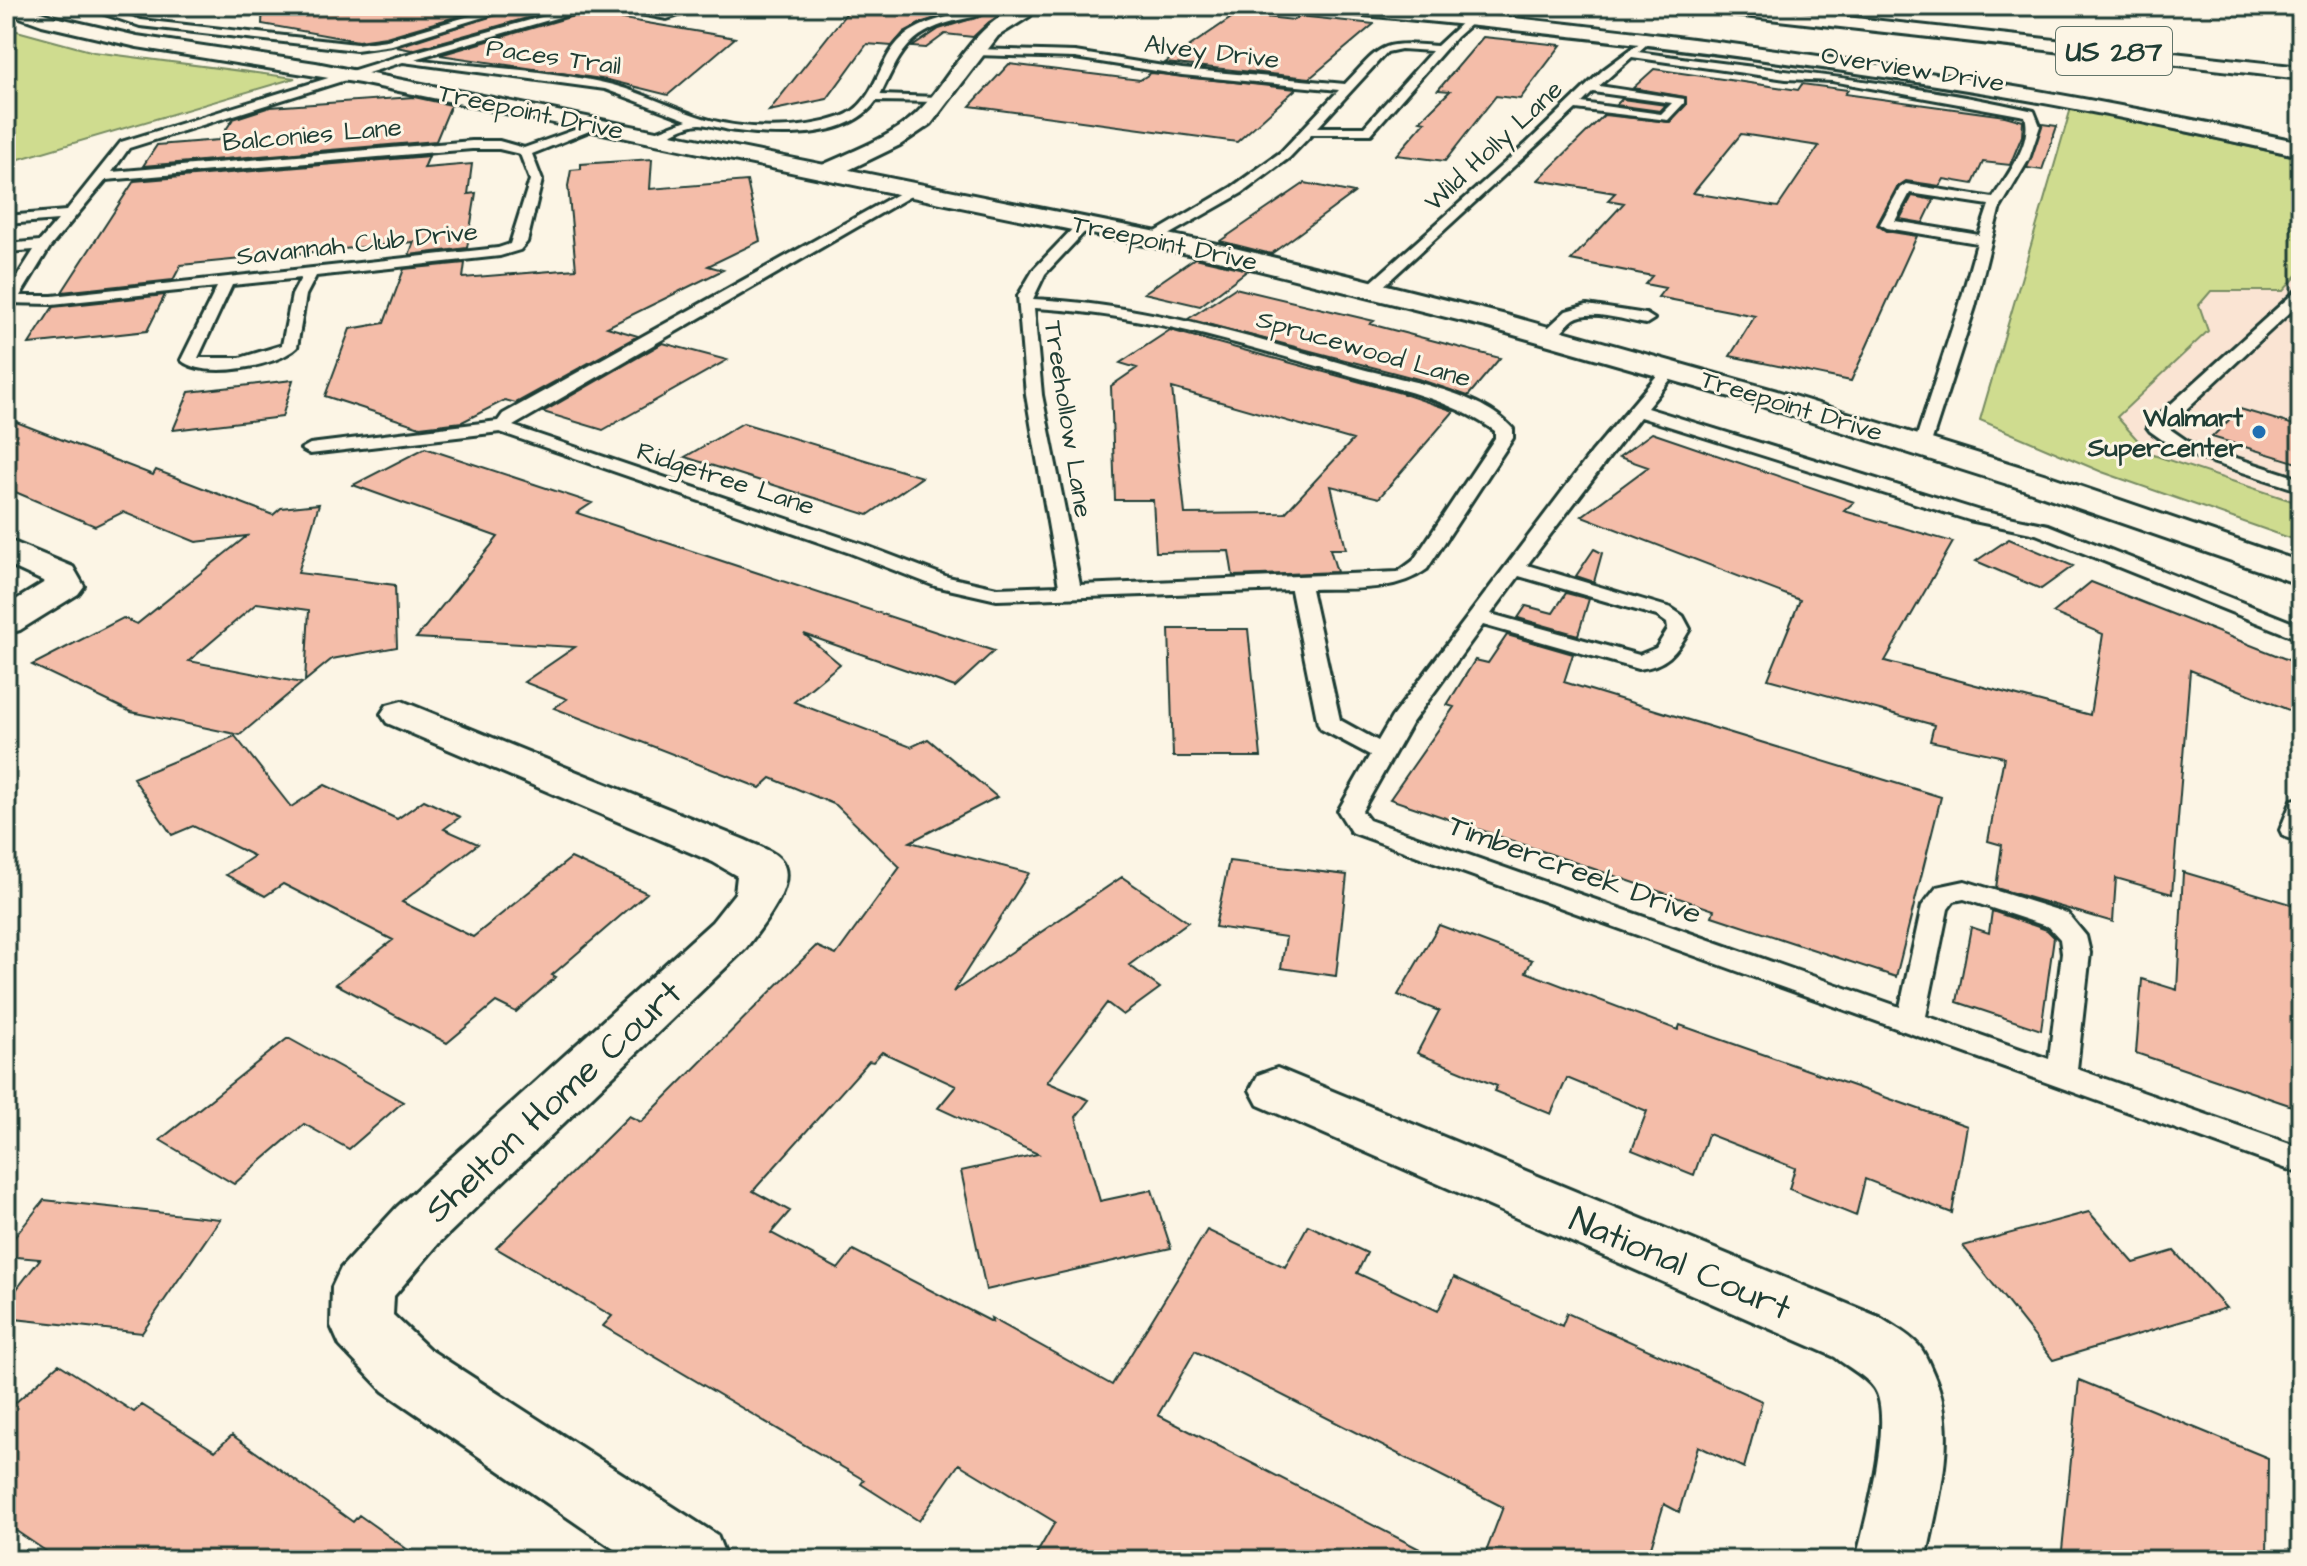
<svg xmlns="http://www.w3.org/2000/svg" width="2307" height="1566" font-family="'Architects Daughter',sans-serif">
<rect width="100%" height="100%" fill="#fcf5e5"/>
<filter id="ink" filterUnits="userSpaceOnUse"><feTurbulence type="fractalNoise" baseFrequency=".0125" numOctaves="2"/><feDisplacementMap in="SourceGraphic" scale="16" xChannelSelector="R" yChannelSelector="G"/><feConvolveMatrix kernelMatrix="1 2 1 2 8 2 1 2 1" color-interpolation-filters="sRGB"/></filter>
<g filter="url(#ink)">
<path fill="#fae4d3" d="M2301,271v233l-151,-50 -34,-37 92,-86 -10,-26 13,-14h72z"/>
<path fill="#cfdc8f" stroke="#778c62" stroke-width="2" d="M6,28l88,24 201,26 -289,85z
M2071,108l230,50v113l-18,20h-72l-12,14 9,26 -91,86 33,37 151,50v38l-199,-70 -122,-52z"/>
<path fill="#f4bda9" stroke="#1f3d34" stroke-width="2" fill-rule="evenodd" d="M263,6h230l-107,31 -28,4 -96,-17z
M522,6h48l-158,44 -16,-3z
M852,6h123l-52,16 -19,10 -12,14 -25,-2 -40,55 -58,12z
M990,6h28l-29,16 -16,15 -28,-3 -19,14 -14,-1 27,-18 48,-15 6,-4z
M594,10v4l141,24 -67,57 -60,-15 -168,-25z
M1237,14l57,6 5,-4 75,8 -64,54 -145,-15z
M1483,37l78,8 -41,54 -24,-3 -51,65 -49,-6 29,-33 -5,-1 30,-30 -12,-1z
M1009,64l131,16 11,-7 145,16 -59,53 -267,-36z
M1654,69l144,21 4,-6 46,6 -3,4 160,22 18,5 -1,15 -12,29 -27,-3 -10,22 -29,-5 -4,7 -34,-5 -9,6 -20,38 9,6 31,5 -66,145 -121,-25 25,-40 -97,-19 7,-9 -20,-4 7,-8 -81,-16 53,-57 -16,-3 7,-7 -77,-13 66,-65 66,7 16,-17v-8l-53,-9zM1741,134l78,12 -41,61 -85,-14z
M414,97l37,8 -15,36 -293,25 14,-21 62,-5 14,-21 37,-12z
M1622,99l44,6 -6,6 -44,-6z
M2042,124l15,2 -15,44 -15,-2z
M429,156l-5,12 48,-4 -4,30 8,-1 -9,55 -58,7 5,-13 -233,23 -8,15 -111,12 72,-111z
M652,159l-2,30 97,-8 13,60 -52,25 15,4 -116,57 31,9 -122,67 -11,-3 -43,22 -42,5 -95,-31 25,-67 34,-6 20,-54 61,-6 -2,15 113,-9 -8,-83 3,-16 10,-1v-5z
M1305,183l49,10 -83,61 -51,-13z
M1912,196l22,4 -11,23 -23,-4z
M1195,258l53,12 -48,36 -56,-13z
M1235,288l139,33 -4,3 130,34 -32,38 -50,-17 -230,-60z
M165,295l-18,36 -118,13 24,-37z
M1170,330l231,63 53,18 -75,87 -48,-12 15,63h-16l7,23 -104,4 -4,-25 -73,1 -3,-52h-38l-4,-114 26,-18 -17,-5zM1172,388l181,52 -68,73 -100,1z
M663,343l64,17 -124,70 -60,-18z
M293,380l-11,37 -109,13 16,-38z
M2240,409l61,18v37l-89,-27z
M6,418l147,57 3,-5 117,45 8,-7 38,-4 -21,69 97,12 2,62 -65,12 -27,22 4,-71 -52,-7 -68,58 113,22 -62,52 -109,-23 -99,-47 91,-47 14,6 110,-88 -51,6 -73,-30 -28,14 -89,-38z
M743,423l179,54 -54,38 -183,-58z
M1652,433l202,69 -10,9 109,31 -68,119 205,54 13,-81 -50,-21 38,-31 210,83v50l-111,-45 -18,224 -56,-16 -3,44 -117,-34 6,-43 -14,-4 16,-84 -74,-16 4,-16 -166,-46 32,-79 -218,-84 66,-49 -29,-10z
M425,448l167,55 -15,10 417,138 -39,36 -151,-53 36,30 -46,38 117,45 17,-8 69,58 -87,45 119,31 -76,119 169,-115 66,45 -59,43 31,23 -37,27 -16,-12 -60,79 42,18 -13,17 24,84 52,-11 19,58 -185,42 -25,-119 77,-17 -100,-46 18,-22 -74,-34 -9,10 -4,-1 -116,130 37,20 -19,22 67,36 15,-19 139,72 -1,-4 121,67 95,-155 78,37 23,-42 59,28 -10,20 81,38 16,-34 108,49 5,-13 195,88 -18,67 -46,-22 -19,66 -15,-8 -17,56h-164l20,-53 -308,-156 -37,64 283,145h-408l22,-38 -96,-58 -40,57 -58,-37 3,-4 -261,-154 9,-10 -116,-68 133,-132 12,6 175,-176 20,9 64,-88 -64,-62 -65,-27 -11,10 -206,-80 13,-9 -43,-17 51,-35 -159,-9 82,-101 -145,-52z
M2009,539l64,27 -32,23 -65,-28z
M1594,549l8,4 -8,29 -18,-6z
M1566,593l23,6 -11,36 -60,-17 8,-12 27,7z
M1169,629h79l13,128h-88z
M1507,635l66,19 -9,28 377,115 -45,180 -184,-61 2,-6 -324,-111 64,-92 -7,-2 28,-45 13,3z
M235,736l56,71 34,-22 72,34 27,-19 36,17 -16,12 34,15 -76,58 71,35 98,-79 76,35 -95,82 4,2 -40,35 -20,-10 -49,41 -111,-59 57,-44 -110,-56 -18,12 -39,-21 28,-19 -61,-30 -21,9 -39,-57z
M1229,861l118,14 -11,101 -55,-8 5,-31 -71,-10z
M2183,872l118,35v202l-165,-56 6,-74 35,11z
M1992,911l55,19 7,7 -13,93 -84,-28 14,-75 18,6z
M1439,925l93,35 -6,12 152,58 2,-5 287,101 -15,87 -87,-34 -9,37 -67,-27 6,-21 -87,-34 -14,41 -62,-25 15,-39 -80,-33 -16,36 -57,-23 3,-5 -80,-33 22,-42 -41,-16z
M288,1038l115,64 -54,47 -45,-25 -70,60 -74,-44z
M44,1200l176,19 -78,114 -136,-15v-15l34,-44 -34,-3v-8z
M2089,1212l45,51 40,-12 52,57 -173,52 -90,-114z
M59,1364l75,48 8,-7 73,46 17,-16 121,87 6,-7 63,45h-363l-53,-36v-113z
M2079,1380l189,78 -1,102h-206z"/>
<g fill="none" stroke-linecap="round" stroke-linejoin="round">
<defs>
<path id="service" d="M81,6h15l45,14 215,24 31,-4 117,-34h15l-127,39 -36,5 -216,-24z
M581,6h16l-183,53c62,8 125,10 186,23 35,7 65,23 97,34 43,15 101,16 144,1 34,-12 35,-51 57,-75 20,-21 51,-25 78,-32l2,-4 12,3c-10,8 -24,9 -36,12 -48,13 -54,34 -74,74l58,2 4,1v4l-66,-1c-27,39 -98,35 -139,30 -12,-1 -25,-6 -37,-7 -14,0 -32,13 -46,17l-4,-1v-6l37,-14 -82,-31 -202,-27 -274,86 -17,24 360,-31h27l25,7 70,-25 10,2 -72,29 10,26 -15,62 -7,8 -20,6 -184,20 -10,19 -9,52c-20,20 -94,33 -116,13l36,-73 -165,17 -46,-1v-9l28,-44 -28,2v-8l34,-3 18,-21 -52,4v-8l60,-5 55,-69 272,-84zM472,149h27l21,5 10,26 -20,64 -12,4 -446,48h-32l30,-49 56,-67zM301,278l-9,17 -10,50 -42,13h-42l34,-73z
M597,6l70,7 22,-7 14,1 -36,12z
M1466,19l8,2 -18,16 -85,97h-59l-23,24 -47,35 -88,50 -7,-4 2,-3 83,-49 49,-35 58,-62 -157,-15 -107,-17 -100,-3 -5,-3 5,-3 100,3 107,17 163,15c38,-40 34,-43 92,-38zM1401,49l31,2 -68,76h-46l69,-75z
M1641,42l5,3 -8,7c132,19 266,29 396,59l6,15 -11,33 -30,51 -24,97 -46,142 -6,1 -9,-5 45,-138 18,-64 -90,-15 -7,-4 20,-36 6,-4 87,14c14,-23 40,-55 32,-82l-193,-35 -46,-2 -154,-22 -33,29 85,13v4l-16,17 -92,-11 -198,182h-10v-6l159,-142 76,-73zM1593,92l79,11 -11,11 -79,-11zM1910,193l79,12 -10,30 -84,-14z
M910,187l11,3 -408,236 351,119 84,32 49,11 62,-2 -33,-191 -8,-99 16,-27 45,-47 5,-1 7,4 -46,49 -12,25c111,5 216,38 322,68 46,13 126,24 158,62v9l-86,131c-33,24 -77,19 -116,20l29,131 38,21 14,-24 200,-265 73,-86 6,-2 8,5 -32,39 333,103 68,14 253,101v14l-265,-106 -67,-14 -329,-103 -113,148 144,43 12,8 7,13c-14,24 -24,37 -52,40l-155,-44 -72,99 -49,87 7,9 531,187 22,-101 15,-19 28,-6 102,32 19,23 4,17 -13,116 224,79v26l-950,-342 -13,-21 32,-56 -49,-26 -3,-5 -27,-134 -294,10 -62,-14 -85,-33 -350,-121 -190,22 -9,-5 9,-5 188,-23 5,-7zM1034,308c106,5 207,36 308,65 54,16 107,25 153,58v7l-82,123 -15,11 -318,13 -38,-190zM1519,576l138,40 10,7 1,6 -12,19 -17,7 -148,-41zM1964,899l85,28 11,12 2,14 -13,106 -123,-43 22,-107 6,-8z
M2301,290v12l-134,125 23,16 111,36v12l-123,-40 -28,-20 -3,-4 3,-4 146,-132z
M1587,305l59,9 8,5 -8,5c-19,-3 -56,-16 -72,-5 -9,7 -15,17 -26,21l-8,-5 26,-24z
M2301,798v44l-18,-6 -3,-6 12,-30z"/>
<path id="minor" d="M1024,7l6,1 3,4 -3,4 -32,20 -67,88 -31,21 -66,32h-16l-4,-5 4,-5c32,-15 71,-28 98,-53 35,-33 57,-95 108,-107z
M6,539l67,28 11,19 -6,8 -58,36 -14,4v-28l39,-24 -39,-18z
M402,701l343,139c10,5 26,10 34,18 23,23 -19,70 -33,90l-307,295 -45,53 -1,19 36,34 288,186 10,25h-97l-247,-169 -43,-45 -9,-20 1,-39 9,-19 56,-61 315,-285 23,-29 2,-17 -24,-14 -326,-139 -6,-9 6,-9z
M1277,1068l602,249c13,9 29,16 40,29 6,7 10,18 14,27 27,60 5,126 -7,187h-70c8,-35 39,-142 18,-172 -9,-13 -27,-21 -39,-31l-577,-252 -8,-15 8,-15z"/>
<path id="tertiary" d="M6,6h17l32,11 82,19 179,27 152,30 754,152 137,33 147,37 271,76 270,84 254,87v23l-278,-96 -268,-85 -269,-77 -264,-66 -862,-178 -223,-36 -95,-22 -36,-13z"/>
<path id="secondary" d="M1310,6c117,0 235,15 351,29 215,26 428,62 640,107v14c-103,-22 -205,-45 -309,-62 -223,-37 -448,-63 -673,-83z"/>
<path id="motorway" d="M1690,6h56l555,61v12l-602,-68z"/>
</defs>
<use href="#service" stroke="#1f3d34" stroke-width="6"/>
<use href="#minor" stroke="#1f3d34" stroke-width="6"/>
<use href="#tertiary" stroke="#1f3d34" stroke-width="6"/>
<use href="#secondary" stroke="#1f3d34" stroke-width="6"/>
<use href="#motorway" stroke="#1f3d34" stroke-width="6"/>
<use href="#service" fill="#fcf5e5" fill-rule="evenodd"/>
<use href="#minor" fill="#fcf5e5" fill-rule="evenodd"/>
<use href="#tertiary" fill="#fcf5e5" fill-rule="evenodd"/>
<use href="#secondary" fill="#fcf5e5" fill-rule="evenodd"/>
<use href="#motorway" fill="#fcf5e5" fill-rule="evenodd"/>
</g>
</g>
<circle fill="#1f6fb2" stroke="#fcf5e5" stroke-width="3" cx="2259" cy="432" r="8"/>
<g text-anchor="middle" stroke-width="6" stroke-linejoin="round" paint-order="stroke">
<g font-size="26" fill="#1f3d34" stroke="#fcf5e5">
<text transform="translate(1212 51) rotate(7)" y="9">Alvey Drive</text>
<text transform="translate(554 56) rotate(8)" y="9">Paces Trail</text>
<text transform="translate(1913 68) rotate(9)" y="9">Overview Drive</text>
<text transform="translate(531 111) rotate(12)" y="9">Treepoint Drive</text>
<text transform="translate(312 134) rotate(-5)" y="9">Balconies Lane</text>
<text transform="translate(1493 145) rotate(-43)" y="9">Wild Holly Lane</text>
<text transform="translate(1165 242) rotate(12)" y="9">Treepoint Drive</text>
<text transform="translate(357 243) rotate(-6)" y="9">Savannah Club Drive</text>
<text transform="translate(1364 348) rotate(16)" y="9">Sprucewood Lane</text>
<text transform="translate(1792 405) rotate(17)" y="9">Treepoint Drive</text>
<text transform="translate(1069 419) rotate(81)" y="9">Treehollow Lane</text>
<text transform="translate(726 478) rotate(18)" y="9">Ridgetree Lane</text>
</g>
<g font-size="26" font-weight="bold" fill="#1f3d34" stroke="#fcf5e5" text-anchor="end">
<text x="2243" y="426">Walmart<tspan x="2243" dy="30">Supercenter</tspan></text>
</g>
<rect fill="#fcf5e5" stroke="#617469" stroke-width="2" x="2056" y="27" width="116" height="48" rx="6"/>
<g font-size="28" font-weight="bold" fill="#1f3d34">
<text x="2114" y="61">US 287</text>
</g>
<g font-size="30" fill="#1f3d34" stroke="#fcf5e5">
<text transform="translate(1575 869) rotate(20)" y="10">Timbercreek Drive</text>
</g>
<g font-size="36" fill="#1f3d34" stroke="#fcf5e5">
<text transform="translate(552 1100) rotate(-43)" y="13">Shelton Home Court</text>
<text transform="translate(1681 1262) rotate(23)" y="13">National Court</text>
</g>
</g>
<rect width="2307" height="1566" fill="none" stroke="#fcf5e5" stroke-width="32"/>
<rect x="16" y="16" width="2275" height="1534" fill="none" stroke="#1f3d34" stroke-width="3" filter="url(#ink)"/>
</svg>
